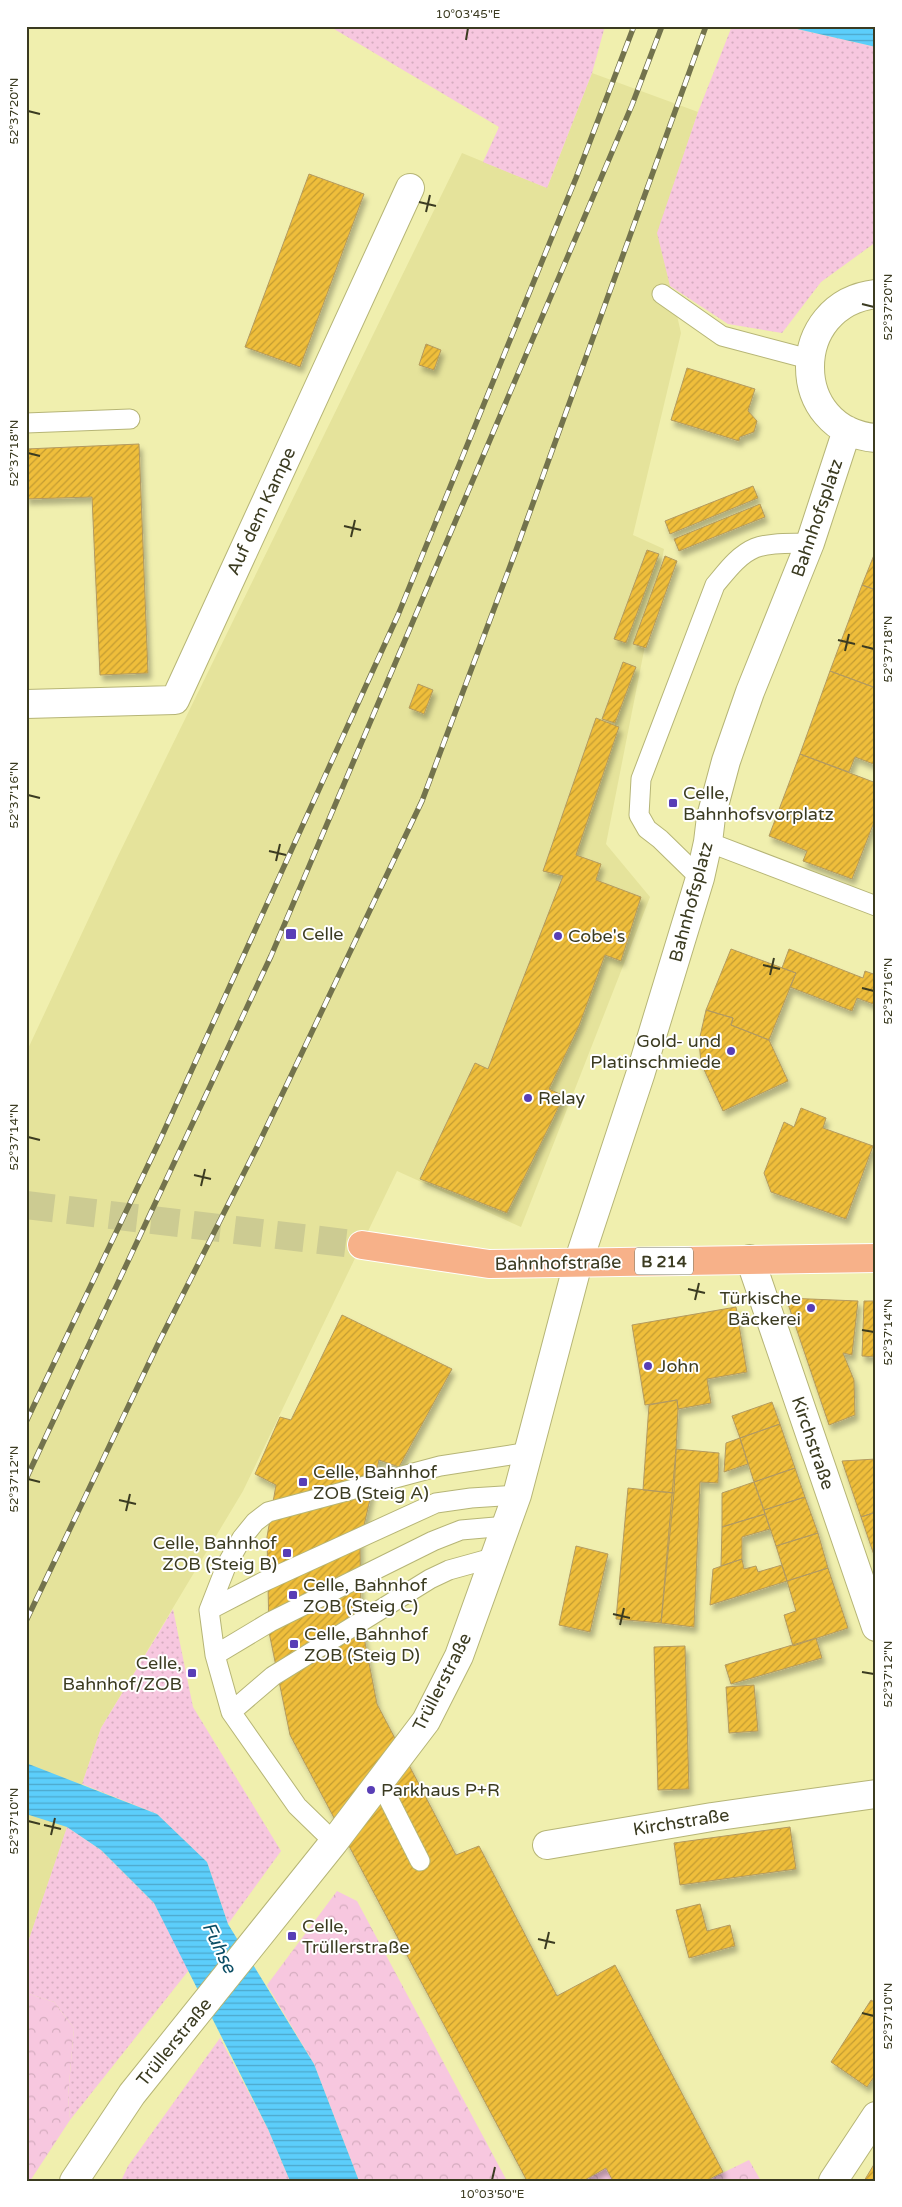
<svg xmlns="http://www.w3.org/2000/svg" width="902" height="2207" font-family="'Varela Round',sans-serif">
<defs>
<pattern id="grass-dots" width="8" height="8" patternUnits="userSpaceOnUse" patternTransform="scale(1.25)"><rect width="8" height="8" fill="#f7c7df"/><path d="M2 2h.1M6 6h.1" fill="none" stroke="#d5acbf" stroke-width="1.8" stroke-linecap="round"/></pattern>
<pattern id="forest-crowns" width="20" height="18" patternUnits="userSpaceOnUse" patternTransform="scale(1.25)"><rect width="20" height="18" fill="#f7c7df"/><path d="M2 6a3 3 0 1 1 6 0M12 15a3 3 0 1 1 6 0" fill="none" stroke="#d5acbf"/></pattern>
<pattern id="water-rules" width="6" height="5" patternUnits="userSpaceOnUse" patternTransform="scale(1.25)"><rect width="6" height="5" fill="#5ccefb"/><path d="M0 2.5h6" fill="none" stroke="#4da8cb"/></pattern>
<pattern id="building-hatch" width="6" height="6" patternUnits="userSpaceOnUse" patternTransform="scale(1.25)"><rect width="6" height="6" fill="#efbe3b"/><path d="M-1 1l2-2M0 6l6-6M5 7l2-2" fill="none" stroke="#c39c31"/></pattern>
<filter id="shadow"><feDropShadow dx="3" dy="5.5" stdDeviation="2.5" flood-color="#0004"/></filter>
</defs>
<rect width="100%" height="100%" fill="#f0efae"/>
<path fill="#e5e39b" d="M592,73l106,39 -40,121 23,100 -48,202 31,14 -58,295 44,53 -129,330 -124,-56 -154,320 -142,237 -75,220v-895l91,-195 345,-705 85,35z"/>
<path fill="url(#grass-dots)" d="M329,26h276l-13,47 -45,115 -64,-26 16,-35z
M732,26h52l92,21v195l-55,40 -39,51 -54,-9 -58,-38 -13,-53 41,-121z
M173,1609l20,98 88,144 -53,73 -21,-62 -50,-48 -75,-30 19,-56z
M67,1827l34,23 53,53 35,67 -119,150 -2,-24 6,-68 -20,-26 -28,-9v-45z
M220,2038l48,91 22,52h-169l7,-15z"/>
<path fill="url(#forest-crowns)" d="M337,1891l20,10 150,280h-148l-45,-117 -47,-79z
M26,1993l28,9 20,26 -6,68 2,24 -40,61h-4z
M749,2160l12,21h-55z
M606,2168l7,13h-30z"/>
<path fill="url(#water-rules)" d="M784,26h92v21z
M26,1763l131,51 50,48 21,62 86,140 45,117h-69l-22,-52 -114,-226 -53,-53 -34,-23 -41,-13z"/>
<path fill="url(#building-hatch)" stroke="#b39a60" filter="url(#shadow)" d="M309,174l55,20 -64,173 -55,-20z
M426,344l15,6 -7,20 -15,-5z
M687,368l68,21 -7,22 9,10 -3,11 -14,5 -1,4 -68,-21z
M139,444l9,229 -48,2 -8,-178 -66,2v-50z
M753,486l5,12 -88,36 -5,-13z
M760,504l5,13 -86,34 -5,-12z
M647,550l12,4 -33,89 -12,-4z
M876,550v40l-14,-5z
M665,556l12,5 -31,87 -13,-4z
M862,585l14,5v98l-46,-17z
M623,662l13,5 -21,56 -13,-4z
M830,671l46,17v77l-21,-8 -6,15 -49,-18z
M418,684l15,6 -9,24 -15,-6z
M596,718l23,9 -43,128 25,9 -5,16 45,17 -20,64 -16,-6 -26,71 -30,63 15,7 -57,117 -87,-34 55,-116 13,6 75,-193 -20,-5z
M800,754l76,29v34l-24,62 -49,-18 4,-10 -38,-15z
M731,949l65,24 -27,67 -38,-15 2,-7 -27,-8z
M789,949l74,29 2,-7 11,4v30l-19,-7 -5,13 -62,-24 6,-14 -14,-5z
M706,1010l27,8 -2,7 38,15 19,41 -65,30 -22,-48 -2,-22z
M801,1108l25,10 -3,10 50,18 -27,73 -75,-27 -7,-19 20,-51 10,5z
M786,1298l72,3 -6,54 -9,-2 11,27 1,35 -26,10z
M864,1301h12v56l-14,-1z
M736,1307l11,65 -40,7 4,24 -33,6 -1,-9 -32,5 -13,-80z
M342,1315l110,54 -53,98 -20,-7 -19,83 1,79 16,82 79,151 23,-9 78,150 58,-31 108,207 -17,9h-93l-7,-13 -23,13h-56l-237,-446 -21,-103 -2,-95 9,-52 -21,-11 25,-57 11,3z
M677,1400l1,9 -4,84 -31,-3 6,-85z
M772,1402l8,22 -40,14 -8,-22z
M780,1424l15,44 -41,14 -14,-44z
M740,1438l8,26 -24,8 2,-29z
M676,1449l43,4 -1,30 -18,-1 -6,145 -33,-4z
M876,1459v53l-15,5 -19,-56z
M795,1468l10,29 -41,13 -10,-28z
M754,1482l11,32 -43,13v-34z
M628,1488l46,5 -13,130 -45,-4z
M805,1497l13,36 -42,13 -12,-36z
M876,1512v49l-15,-44z
M765,1514l5,15 -28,8v22l-21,7 1,-39z
M818,1533l10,35 -41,13 -11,-35z
M576,1546l32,8 -18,78 -31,-7z
M742,1559l2,10 12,-3 2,6 24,-7 5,16 -77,24 3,-36z
M828,1568l20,60 -55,18 -9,-31 12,-4 -9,-30z
M816,1638l6,20 -91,26 -6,-19z
M685,1646l4,143 -31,1 -4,-143z
M754,1685l4,46 -29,2 -3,-46z
M790,1827l6,42 -116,16 -6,-42z
M700,1904l7,27 23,-6 5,21 -46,12 -13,-48z
M871,2000l5,3v71l-9,13 -36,-25z
M876,2161v20h-12z"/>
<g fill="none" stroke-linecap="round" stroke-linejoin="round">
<path stroke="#cccb92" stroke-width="28" stroke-dasharray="28 14" stroke-linecap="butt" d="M26,1205l336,40"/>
<defs>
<path id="service" d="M662,294l60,42 87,23
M26,423l104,-4
M708,842l168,64
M700,878l-40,-39 -13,-10 -8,-14 2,-36 74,-194c11,-13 23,-30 40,-37 15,-6 39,-4 55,-5
M209,1610l54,-28 173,-79 35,-5 46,-3
M215,1655l55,-33 163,-81 28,-11 46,-4
M231,1712l42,-36 157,-97 19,-9 47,-13
M380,1782l40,79
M334,1842l-37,-36 -66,-94 -16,-57 -6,-45 18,-46 15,-26 13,-16 13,-10 172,-46 90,-14"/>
<path id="minor" d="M26,704l149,-4 235,-512
M750,1259l126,368
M547,1845l165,-28 164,-23
M833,2181l43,-65"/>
<path id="tertiary" d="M876,294c-88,10 -88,137 0,144
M74,2181l58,-87 202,-252 92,-121 33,-65 58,-161 61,-232 63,-191 59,-194 8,-36 3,-25 15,-56 24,-69 60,-149 37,-113"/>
<path id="primary" d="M362,1245l127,19 387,-6"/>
</defs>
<use href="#service" stroke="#b6b576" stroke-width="21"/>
<use href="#minor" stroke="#b6b576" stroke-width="30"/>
<use href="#tertiary" stroke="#b6b576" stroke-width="30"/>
<use href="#primary" stroke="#fff" stroke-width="30"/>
<use href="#service" stroke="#fff" stroke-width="19"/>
<use href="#minor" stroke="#fff" stroke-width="28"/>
<use href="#tertiary" stroke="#fff" stroke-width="28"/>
<use href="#primary" stroke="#f7b189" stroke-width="28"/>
<defs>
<path id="rail" d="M26,1422l134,-282 238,-525 178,-437 58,-152
M26,1479l245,-523 361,-851 30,-79
M26,1621l133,-279 99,-197 164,-344 93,-248 191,-527"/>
</defs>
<use href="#rail" stroke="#73734d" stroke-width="5.5"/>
<use href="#rail" stroke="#fff" stroke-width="4" stroke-dasharray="11" stroke-linecap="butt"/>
</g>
<path fill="none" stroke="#3b3b21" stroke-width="2" d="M466,40l2,-12M28,111l12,3M419,202l17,4M426,212l4,-17M862,304l12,3M28,453l12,3M344,526l17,4M351,537l4,-17M838,640l17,4M862,646l12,3M845,651l4,-17M28,795l12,3M269,851l17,4M276,861l4,-17M763,965l17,4M770,975l4,-17M862,988l12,3M28,1137l12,3M194,1175l17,4M201,1186l4,-17M688,1289l17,4M695,1300l4,-17M862,1330l12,2M28,1479l12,3M119,1500l17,4M126,1511l4,-17M613,1614l17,4M620,1625l4,-17M862,1672l12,2M28,1821l12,3M44,1825l17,4M51,1835l4,-17M538,1939l17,4M545,1949l4,-17M862,2013l12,3M492,2180l3,-13"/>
<g fill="#583eb6" stroke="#fff" stroke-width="2">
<rect x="668" y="798" width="10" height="10" rx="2.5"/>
<rect x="285" y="928" width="12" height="12" rx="2.5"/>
<circle cx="558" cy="936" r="5"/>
<circle cx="731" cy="1051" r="5"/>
<circle cx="528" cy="1098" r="5"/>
<circle cx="811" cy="1308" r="5"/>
<circle cx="648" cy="1366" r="5"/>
<rect x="298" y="1477" width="10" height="10" rx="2.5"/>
<rect x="282" y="1548" width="10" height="10" rx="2.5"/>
<rect x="288" y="1590" width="10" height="10" rx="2.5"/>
<rect x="289" y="1639" width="10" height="10" rx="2.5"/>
<rect x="187" y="1668" width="10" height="10" rx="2.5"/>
<circle cx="371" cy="1790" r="5"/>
<rect x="287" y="1931" width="10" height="10" rx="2.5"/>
</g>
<g text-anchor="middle" stroke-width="4" stroke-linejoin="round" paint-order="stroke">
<rect fill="#fff" stroke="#767664" stroke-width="1" x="635" y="1247.5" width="58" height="27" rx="4"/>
<g font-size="16" font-weight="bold" fill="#3b3b21">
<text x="664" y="1267">B 214</text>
</g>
<g font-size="18" fill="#3b3b21" stroke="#fff">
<text transform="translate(261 511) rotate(-65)" y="6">Auf dem Kampe</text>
<text transform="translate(817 518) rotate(-71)" y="6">Bahnhofsplatz</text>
<text transform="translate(691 902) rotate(-75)" y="6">Bahnhofsplatz</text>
<text transform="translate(558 1263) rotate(-1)" y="6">Bahnhofstraße</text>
<text transform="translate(813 1443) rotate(71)" y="6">Kirchstraße</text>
<text transform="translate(442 1682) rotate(-63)" y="6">Trüllerstraße</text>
<text transform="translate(681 1822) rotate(-9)" y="6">Kirchstraße</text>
<text transform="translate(174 2042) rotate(-51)" y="6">Trüllerstraße</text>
</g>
<g font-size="18" fill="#3b3b21" stroke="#fff" text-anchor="start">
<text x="683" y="799">Celle,<tspan x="683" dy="21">Bahnhofsvorplatz</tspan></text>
<text x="302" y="940">Celle</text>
<text x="568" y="942">Cobe's</text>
<text x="721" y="1047" text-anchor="end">Gold- und<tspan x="721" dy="21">Platinschmiede</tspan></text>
<text x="538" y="1104">Relay</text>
<text x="801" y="1304" text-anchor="end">Türkische<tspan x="801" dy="21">Bäckerei</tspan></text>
<text x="658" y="1372">John</text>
<text x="313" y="1478">Celle, Bahnhof<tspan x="313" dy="21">ZOB (Steig A)</tspan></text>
<text x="277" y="1549" text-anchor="end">Celle, Bahnhof<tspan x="277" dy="21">ZOB (Steig B)</tspan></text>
<text x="303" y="1591">Celle, Bahnhof<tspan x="303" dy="21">ZOB (Steig C)</tspan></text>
<text x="304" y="1640">Celle, Bahnhof<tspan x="304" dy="21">ZOB (Steig D)</tspan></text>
<text x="182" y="1669" text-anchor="end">Celle,<tspan x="182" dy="21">Bahnhof/ZOB</tspan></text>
<text x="381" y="1796">Parkhaus P+R</text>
<text x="302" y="1932">Celle,<tspan x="302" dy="21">Trüllerstraße</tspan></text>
</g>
<g font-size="19" font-style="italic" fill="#0b4e65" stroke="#fff">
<text transform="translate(220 1947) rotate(64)" y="7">Fuhse</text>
</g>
</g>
<rect width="902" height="2207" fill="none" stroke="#ffffff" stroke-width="55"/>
<rect x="28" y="28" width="846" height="2152" fill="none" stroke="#3b3b21" stroke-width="2"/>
<g font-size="12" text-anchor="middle" fill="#3b3b21">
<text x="468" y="18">10°03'45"E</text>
<text transform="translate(14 111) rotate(-90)" y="4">52°37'20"N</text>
<text transform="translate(888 307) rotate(-90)" y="4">52°37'20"N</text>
<text transform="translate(14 453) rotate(-90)" y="4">52°37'18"N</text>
<text transform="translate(888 649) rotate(-90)" y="4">52°37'18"N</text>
<text transform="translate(14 795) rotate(-90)" y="4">52°37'16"N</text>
<text transform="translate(888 991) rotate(-90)" y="4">52°37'16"N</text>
<text transform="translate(14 1137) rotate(-90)" y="4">52°37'14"N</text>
<text transform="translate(888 1332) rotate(-90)" y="4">52°37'14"N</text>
<text transform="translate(14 1479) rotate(-90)" y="4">52°37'12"N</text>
<text transform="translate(888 1674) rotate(-90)" y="4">52°37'12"N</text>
<text transform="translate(14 1821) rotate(-90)" y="4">52°37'10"N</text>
<text transform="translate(888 2016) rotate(-90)" y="4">52°37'10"N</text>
<text x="492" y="2198">10°03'50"E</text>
</g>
</svg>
